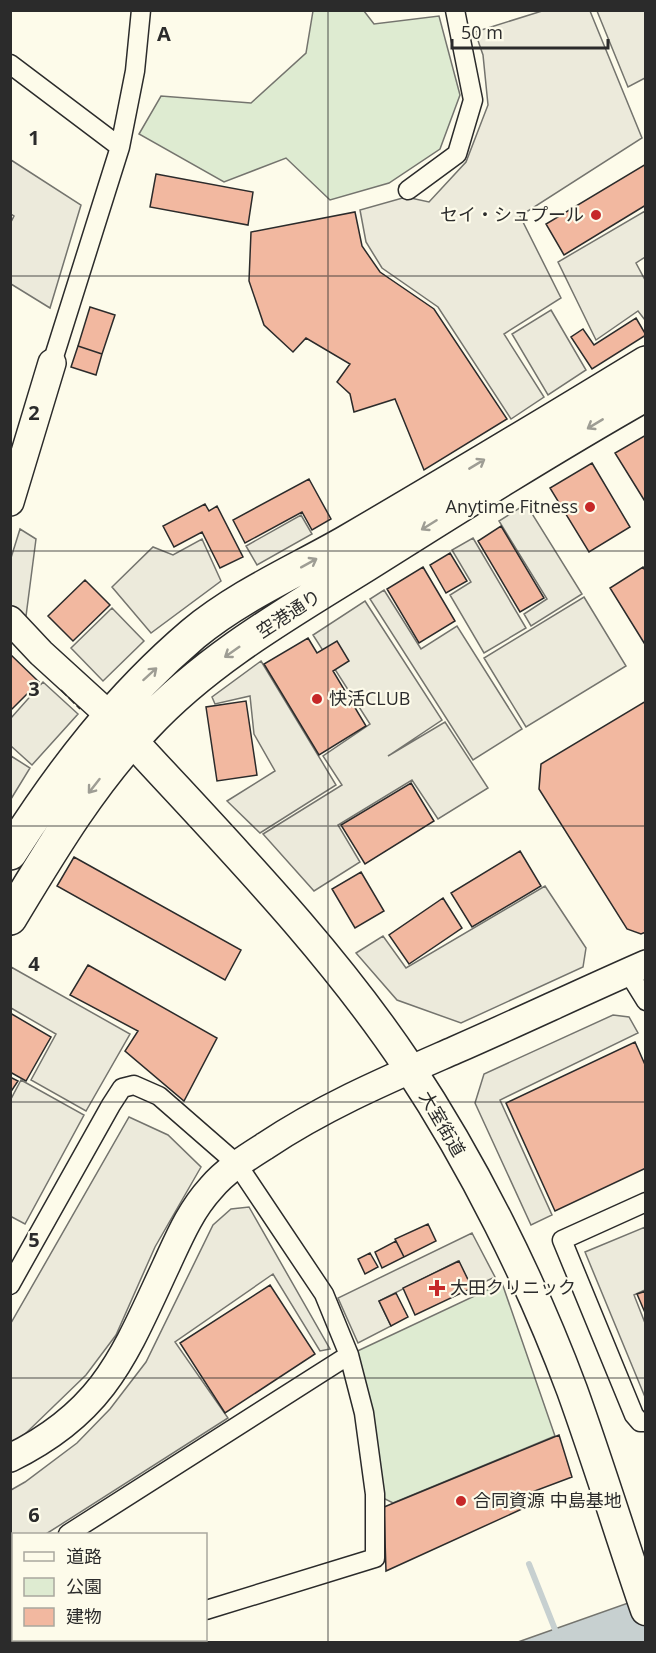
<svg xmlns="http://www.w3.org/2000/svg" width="656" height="1653" font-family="'Open Sans','Noto Sans JP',sans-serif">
<rect width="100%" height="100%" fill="#fdfbea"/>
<path fill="#deebd1" stroke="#74746e" stroke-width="1.5" d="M313,11h51l10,13 65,-8 21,79 -20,54 -51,34 -59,17 -44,-42 -62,24 -85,-48 22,-38 90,7 55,-50z
M502,1283l53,153 -162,67 -18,-9 -26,-139z"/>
<path fill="#eceadb" stroke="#74746e" stroke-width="1.5" d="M542,11h48l52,127 -122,78 41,82 -57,36 40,63 -33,22 -73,-112 -56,-39 -16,-26 -6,-32 46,-13 23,5 37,-40 22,-57 -5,-50 -8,-23z
M597,11h48v67l-17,9z
M11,160l70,45 -31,103 -39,-24 -1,-60 4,-8 -3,-2z
M645,211v46l-9,6 9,17v40l-7,-9 -42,29 -38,-78z
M551,310l35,60 -38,25 -36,-61z
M526,504l56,90 -51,32 -7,-12 23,-15 -48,-78z
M301,515l11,19 -55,31 -11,-19z
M20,529l16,10 -10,77 -15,-8 -1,-47z
M473,538l53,90 -42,25 -34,-58 21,-13 -19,-32z
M202,539l19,42 -70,52 -39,-46 41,-40 20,8z
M384,590l37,59 36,-23 65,103 -49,31 -103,-161z
M584,597l42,69 -100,61 -42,-69z
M365,601l77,119 -54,36 57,-34 43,66 -50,31 -26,-39 -74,45 22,37 -46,29 -51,-57 79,-49 -19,-29 47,-32 -57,-89z
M112,608l32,33 -41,40 -32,-33z
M261,661l75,124 -76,48 -33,-32 48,-30 -21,-37 -4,-38 -35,8 -3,-7z
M43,682l35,32 -46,51 -21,-19v-28z
M11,756l19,12 -19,31z
M545,886l41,62 -3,19 -122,56 -64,-23 -41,-47 27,-17 23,32z
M11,967l119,67 -44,77 -55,-31 25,-46 -45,-26z
M613,1015l16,2 9,16 -138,67 52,115 -21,10 -56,-122 9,-29z
M21,1080l63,35 -59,109 -15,-8 1,-117z
M129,1117l39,18 33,32 -46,80 -39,88 -30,40 -62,60 -13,8v-120z
M249,1207l81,142 -10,2 -47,-77 -98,68 53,76 -182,116h-32l-1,21 -2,-1v-64l14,-8 52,-39 33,-34 36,-47 67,-137 18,-16z
M645,1227v63l-11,5 11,28v74l-60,-145z
M472,1233l23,44 -23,11 -14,-27 -79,40 12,25 -33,17 -20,-45z"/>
<path fill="#c7d0d0" stroke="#74746e" stroke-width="1.5" d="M645,1597v45h-127z"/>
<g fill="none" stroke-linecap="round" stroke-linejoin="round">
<path stroke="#c7d0d0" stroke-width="6" d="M529,1564l31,78"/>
</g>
<path fill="#f2b8a0" stroke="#2b2b2b" stroke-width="1.5" d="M646,164v41l-82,50 -18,-31z
M156,174l97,18 -5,33 -98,-18z
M355,212l7,34 18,26 54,37 73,110 -83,51 -29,-71 -41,13 -4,-18 -13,-12 13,-18 -44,-26 -13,14 -29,-27 -15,-44 2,-49z
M90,307l25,8 -13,39 -24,-8z
M636,318l10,17 -54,34 -21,-32 12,-8 11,16z
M78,346l24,8 -6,21 -25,-8z
M646,435v68l-31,-50z
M592,463l38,64 -41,25 -39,-64z
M309,479l22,40 -19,11 -10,-18 -57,31 -12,-23z
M205,504l4,7 8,-5 26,51 -23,11 -18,-36 -28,15 -11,-21z
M501,526l43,72 -24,14 -42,-71z
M450,553l17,28 -21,12 -16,-28z
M423,567l32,54 -36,22 -32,-54z
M643,567l3,5v74l-36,-58z
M85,580l25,25 -37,36 -25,-25z
M308,638l9,15 20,-12 12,20 -16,10 33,55 -47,29 -55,-91z
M10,654l29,28 -29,29z
M246,701l11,74 -40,6 -11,-74z
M646,701v231l-5,2 -14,-5 -88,-140 2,-25z
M411,783l23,38 -69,43 -24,-39z
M520,851l21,35 -69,41 -21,-34z
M74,857l167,93 -16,30 -168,-94z
M361,872l23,39 -29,17 -23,-39z
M443,898l19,30 -53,36 -20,-29z
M88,965l129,73 -33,63 -59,-50 13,-20 -68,-36z
M10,1013l41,24 -25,44 -16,-9z
M635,1042l11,25v101l-91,43 -49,-108z
M10,1077l8,4 -8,12z
M428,1224l8,17 -32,16 -9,-18z
M396,1241l8,16 -22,11 -7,-16z
M370,1253l8,14 -13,7 -7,-15z
M459,1261l13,27 -57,27 -12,-27z
M270,1285l45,69 -90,59 -45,-70z
M646,1291v24l-9,-21z
M396,1293l12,24 -17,9 -12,-25z
M559,1435l13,42 -48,18 -2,14 -136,62 -2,-64z"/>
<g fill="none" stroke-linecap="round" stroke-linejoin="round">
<defs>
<path id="street" d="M10,64l110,83 -68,216
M120,147l15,-76 6,-61
M408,190l49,-36 16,-54 -18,-90
M628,972l18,29
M646,1202l-84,38 72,175 6,7h6
M10,1285l101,-180 11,-17 12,-3 25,11 78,68 87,130 25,61 15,58 11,81v64l-169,52
M68,1534l281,-179
M10,1571l4,-2
M120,1642l5,-2"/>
<path id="secondary" d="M10,502l42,-139
M10,620l31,33 68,62
M10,1458c94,-46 114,-102 156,-192 13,-28 24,-55 45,-78 14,-17 35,-30 54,-42 60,-40 124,-67 190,-96 64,-28 127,-58 191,-86
M10,1610l4,8
M22,1640l1,2"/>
<path id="primary" d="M115,722c101,111 209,218 293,344 65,98 123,214 164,324 26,72 49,147 74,220"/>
<path id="highway" d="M10,853c52,-82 109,-156 183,-219 46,-38 101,-62 152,-91 101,-59 201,-119 301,-180
M10,918c41,-68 80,-134 135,-192 62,-67 145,-114 222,-162 92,-58 184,-116 279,-170"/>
</defs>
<use href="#street" stroke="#2b2b2b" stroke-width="21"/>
<use href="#secondary" stroke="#2b2b2b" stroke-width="30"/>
<use href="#primary" stroke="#2b2b2b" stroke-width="33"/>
<use href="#highway" stroke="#2b2b2b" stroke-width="36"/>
<use href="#street" stroke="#fdfbea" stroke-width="18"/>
<use href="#secondary" stroke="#fdfbea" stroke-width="27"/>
<use href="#primary" stroke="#fdfbea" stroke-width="30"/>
<use href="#highway" stroke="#fdfbea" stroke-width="33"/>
<path stroke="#2b2b2b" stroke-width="1.5" stroke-dasharray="8 3" stroke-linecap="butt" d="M61,690l19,19"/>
</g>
<defs><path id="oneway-shaft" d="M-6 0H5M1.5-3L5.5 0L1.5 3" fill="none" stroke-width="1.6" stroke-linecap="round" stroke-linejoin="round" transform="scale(1.5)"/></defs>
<g stroke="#9e9d94">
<use href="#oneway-shaft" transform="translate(595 424) rotate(149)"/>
<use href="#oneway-shaft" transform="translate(477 464) rotate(-31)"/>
<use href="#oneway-shaft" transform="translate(429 525) rotate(148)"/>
<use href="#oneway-shaft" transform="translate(309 563) rotate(-29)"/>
<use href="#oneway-shaft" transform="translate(232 652) rotate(145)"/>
<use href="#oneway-shaft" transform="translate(150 674) rotate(-42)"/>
<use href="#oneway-shaft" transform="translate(94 786) rotate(128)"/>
</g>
<path fill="none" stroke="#2b2b2b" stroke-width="1.5" stroke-opacity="0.55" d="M328,10v1632M10,276h636M10,551h636M10,826h636M10,1102h636M10,1378h636"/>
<g fill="#c62828" stroke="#fdfbea" stroke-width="2">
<circle cx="596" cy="215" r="6"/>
<circle cx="590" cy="507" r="6"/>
<circle cx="317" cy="699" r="6"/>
<path d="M434 1279h6v6h6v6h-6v6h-6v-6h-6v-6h6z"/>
<circle cx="461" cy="1501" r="6"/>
</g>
<g text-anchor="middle" stroke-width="4.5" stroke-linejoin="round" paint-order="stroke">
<g font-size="18" fill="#2b2b2b" stroke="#fdfbea" text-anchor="start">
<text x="584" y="221" text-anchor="end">セイ・シュプール</text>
<text x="578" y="513" text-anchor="end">Anytime Fitness</text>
<text x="329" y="705">快活CLUB</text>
<text x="450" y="1294">大田クリニック</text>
<text x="473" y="1507">合同資源 中島基地</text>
</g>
<g font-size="18" fill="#2b2b2b" stroke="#fdfbea">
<text transform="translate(289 614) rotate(-33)" y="6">空港通り</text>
<text transform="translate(442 1124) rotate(60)" y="6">大室街道</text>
</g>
</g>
<g font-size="20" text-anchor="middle" font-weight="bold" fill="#2b2b2b" stroke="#fdfbea" stroke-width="4.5" stroke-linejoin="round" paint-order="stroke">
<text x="164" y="41">A</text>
<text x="34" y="145">1</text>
<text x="34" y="420">2</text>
<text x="34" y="696">3</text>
<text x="34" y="971">4</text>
<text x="34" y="1247">5</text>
<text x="34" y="1522">6</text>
</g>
<rect width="656" height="1653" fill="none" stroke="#2b2b2b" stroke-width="24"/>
<rect x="12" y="1533" width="195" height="108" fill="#fdfbea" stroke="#a9a89e" stroke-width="1.5"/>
<rect x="24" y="1552" width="30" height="9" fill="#fdfbea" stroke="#a9a89e" stroke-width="1.5"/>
<text x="66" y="1563" font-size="18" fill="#2b2b2b">道路</text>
<rect x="24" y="1578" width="30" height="18" fill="#deebd1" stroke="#a9a89e" stroke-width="1.5"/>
<text x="66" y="1593" font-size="18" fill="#2b2b2b">公園</text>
<rect x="24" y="1608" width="30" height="18" fill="#f2b8a0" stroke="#a9a89e" stroke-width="1.5"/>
<text x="66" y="1623" font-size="18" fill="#2b2b2b">建物</text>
<path d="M452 39v9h156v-9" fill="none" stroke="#2b2b2b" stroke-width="3"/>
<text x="461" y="39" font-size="18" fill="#2b2b2b" stroke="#fdfbea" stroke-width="4.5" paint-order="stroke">50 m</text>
</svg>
